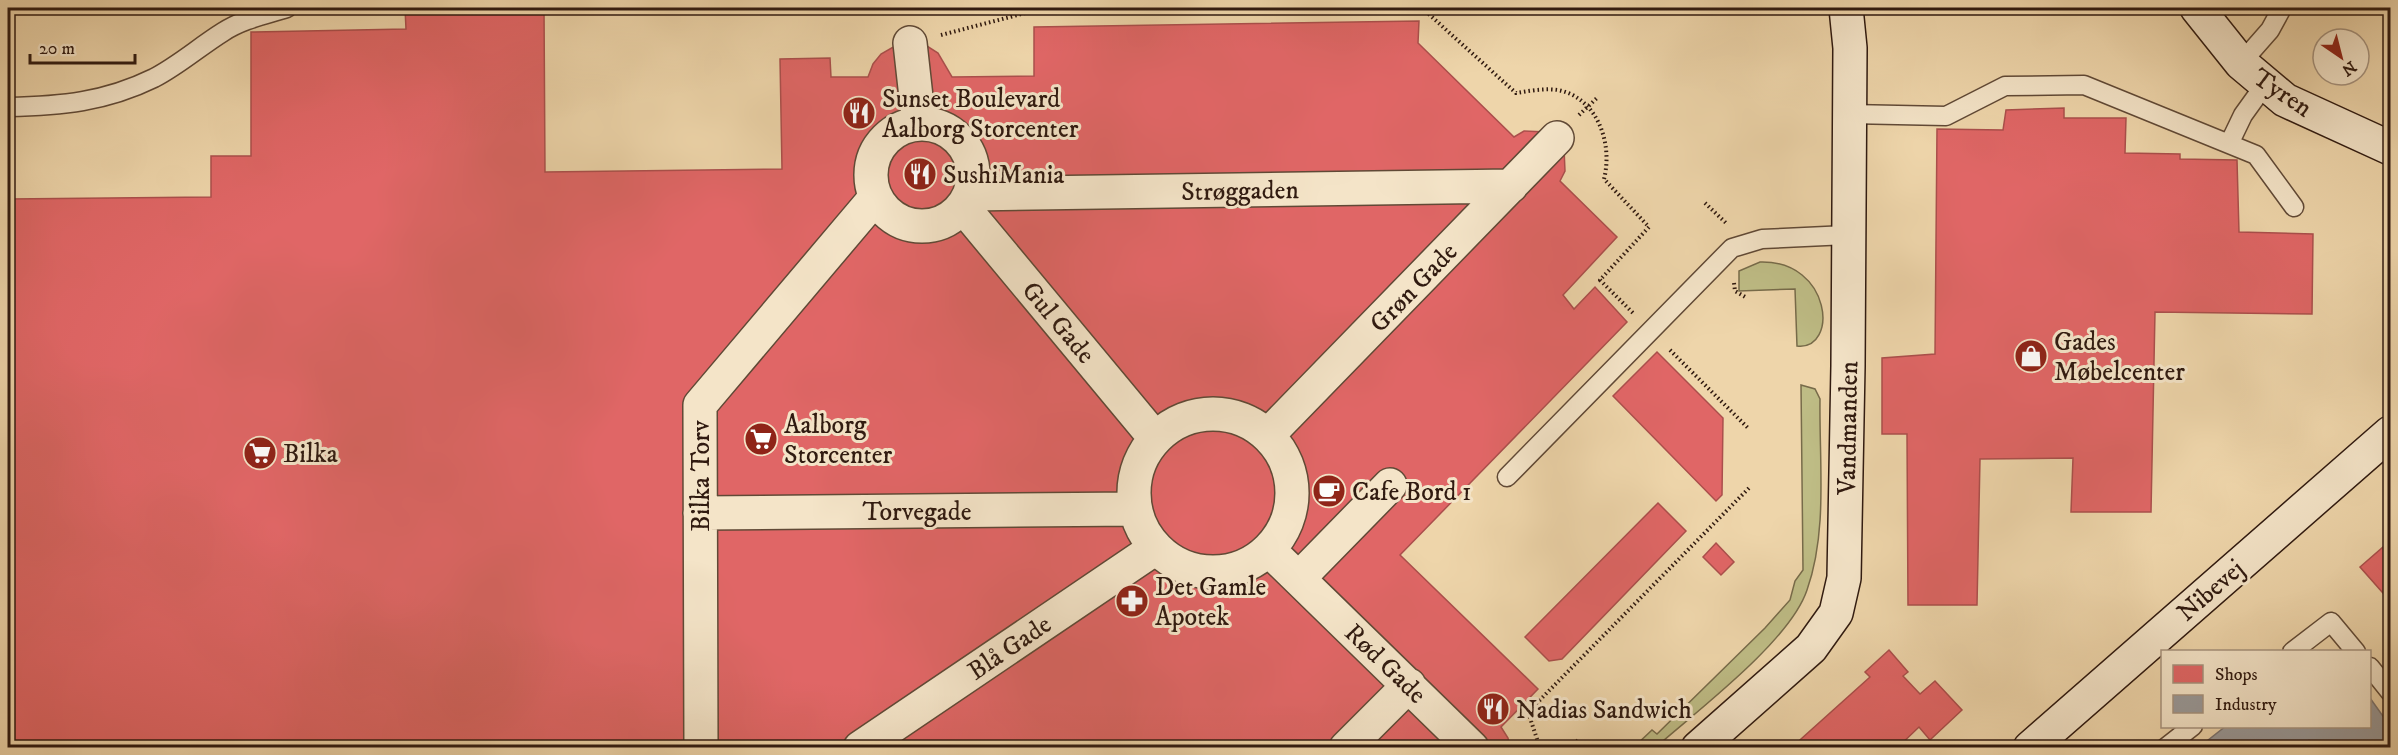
<svg xmlns="http://www.w3.org/2000/svg" width="2398" height="755" font-family="'IM FELL DW Pica',serif">
<rect width="100%" height="100%" fill="#eed5aa"/>
<filter id="stains"><feTurbulence type="fractalNoise" baseFrequency=".00333" numOctaves="4"/><feColorMatrix values="0 0 0 0 .2 0 0 0 0 .09 0 0 0 0 .02 0 0 0 .5 -.17"/></filter>
<radialGradient id="worn" r=".72"><stop offset=".6" stop-color="#630" stop-opacity="0"/><stop offset="1" stop-color="#630" stop-opacity=".3"/></radialGradient>
<path fill="#bebc85" stroke="#776b4a" stroke-width="1.5" d="M1760,262c72,-2 79,89 37,84l-2,-57 -56,2v-20z
M1801,385l14,4 5,10c-1,62 8,132 -13,191 -17,51 -109,120 -151,157h-22l18,-17 5,4 108,-106 25,-28 5,-19 8,-11z"/>
<path fill="#e06666" stroke="#ab4f4c" stroke-width="1.5" d="M405,8h139l1,164 237,-3 -2,-110 50,-1 1,19h37l5,-13 8,-10 14,-8h32l11,7 14,24 82,-1v-49l385,-6 -1,22 96,94 10,-6 23,1 17,16 1,23 -5,10 57,56 -54,58 11,14 21,-22 32,35 -227,233 138,134 -37,38 7,11 2,10h-1502v-549l203,-2v-41h40v-124l155,-3z
M2064,108v10h62l-1,35 55,1v5l57,1 2,72 74,2 -1,80 -157,-2 -4,200h-80l2,-54 -93,1 -3,146h-69l-1,-171h-25v-76l53,-4 2,-225 66,1 3,-20z
M1657,352l66,66 -1,77 -6,6 -103,-105z
M1658,503l28,28 -124,128 -13,2 -24,-24z
M2390,541v60l-30,-34z
M1716,543l18,19 -13,13 -18,-18z
M1889,650l19,22 -5,4 17,18 15,-13 27,29 -32,30 -11,-13 -22,21h-106l79,-71 -5,-5z"/>
<path fill="#999" stroke="#7a7370" stroke-width="1.5" d="M2370,698l20,28v22h-75l-6,-8 -9,8h-102l28,-22h144z"/>
<g fill="none" stroke-linecap="round" stroke-linejoin="round">
<defs>
<path id="lane" d="M2241,63l29,-33 12,-22
M8,107c53,-1 97,-5 146,-29 25,-13 45,-31 69,-46 20,-13 42,-17 64,-24
M1849,114l97,2 59,-30 79,-1 172,70 38,52
M2230,142l13,-27 23,-32
M1507,477l225,-229 30,-9 85,-4
M2292,652l39,-30 25,30
M2370,667l20,25
M2165,748l28,-22"/>
<path id="street" d="M910,43l9,81
M871 175a51 51 0 1 1 102 0a51 51 0 1 1-102 0Z
M970,194l541,-8
M963,207l192,231
M1134 493a79 79 0 1 1 158 0a79 79 0 1 1-158 0Z
M1268,435l289,-297
M700,513l435,-4
M1269,550l203,198
M1299,578l91,-93
M701,748l-1,-343 175,-207
M860,748l294,-199 4,2
M1346,748l63,-63"/>
<path id="secondary" d="M2197,8l44,55 44,37 105,48
M1698,748l113,-100 25,-35 8,-35 4,-212 2,-318 -4,-40
M2030,748l360,-315"/>
</defs>
<use href="#lane" stroke="#604936" stroke-width="21"/>
<use href="#street" stroke="#604936" stroke-width="36"/>
<use href="#secondary" stroke="#301a10" stroke-width="36"/>
<path stroke="#301a10" stroke-width="4" stroke-dasharray="1.5 3" stroke-linecap="butt" d="M1422,8l94,85c13,-2 28,-5 42,-3 40,8 55,54 46,89l45,48 -49,53 33,33
M941,35l92,-24 319,-3
M1579,115l19,-18
M1705,203l21,20
M1734,283l1,8 12,7
M1670,350l79,79
M1540,748l-12,-36 221,-224
M1571,748l8,-9"/>
<use href="#lane" stroke="#f4e4c8" stroke-width="18"/>
<use href="#street" stroke="#f4e4c8" stroke-width="33"/>
<use href="#secondary" stroke="#f4e4c8" stroke-width="33"/>
</g>
<defs>
<symbol id="restaurant-disc" viewBox="-11 -11 22 22"><circle r="9.5" fill="#8f2418" stroke="#f4e4c8"/><path d="M-5-6h1v4h1v-4h1v4h1v-4h1v5L-1.5 .5V6h-2V.5L-5-1ZM5-6V6H3V1.5H1.5Q1.5-4 5-6Z" fill="#fff"/></symbol>
<symbol id="shop-disc" viewBox="-11 -11 22 22"><circle r="9.5" fill="#8f2418" stroke="#f4e4c8"/><path d="M-5-2.5h2.3a2.7 3.5 0 0 1 5.4 0H5L5.5 6h-11ZM-1.5-2.5h3a1.5 2.3 0 0 0-3 0Z" fill="#fff"/></symbol>
<symbol id="supermarket-disc" viewBox="-11 -11 22 22"><circle r="9.5" fill="#8f2418" stroke="#f4e4c8"/><path d="M-6-5.5h2.5l.6 2H6L4.5 2H-2.5L-4.4-4H-6ZM-1.5 3.2a1.3 1.3 0 1 0 .1 0ZM3 3.2a1.3 1.3 0 1 0 .1 0Z" fill="#fff"/></symbol>
<symbol id="cafe-disc" viewBox="-11 -11 22 22"><circle r="9.5" fill="#8f2418" stroke="#f4e4c8"/><path d="M-5.5-4.5H6V0H3Q3 3.5 0 3.5H-2.5Q-5.5 3.5-5.5 0ZM3-3.2v2h1.7v-2ZM-6 4.5H4V6H-6Z" fill="#fff"/></symbol>
<symbol id="pharmacy-disc" viewBox="-11 -11 22 22"><circle r="9.5" fill="#8f2418" stroke="#f4e4c8"/><path d="M-2-6h4v4h4v4h-4v4h-4v-4h-4v-4h4Z" fill="#fff"/></symbol>
</defs>
<g fill-rule="evenodd">
<use href="#restaurant-disc" x="840" y="94" width="38" height="38"/>
<use href="#restaurant-disc" x="901" y="155" width="38" height="38"/>
<use href="#shop-disc" x="2012" y="337" width="38" height="38"/>
<use href="#supermarket-disc" x="742" y="420" width="38" height="38"/>
<use href="#supermarket-disc" x="241" y="434" width="38" height="38"/>
<use href="#cafe-disc" x="1310" y="472" width="38" height="38"/>
<use href="#pharmacy-disc" x="1113" y="582" width="38" height="38"/>
<use href="#restaurant-disc" x="1474" y="690" width="38" height="38"/>
</g>
<g text-anchor="middle" stroke-width="6" stroke-linejoin="round" paint-order="stroke">
<g font-size="26" fill="#301a10" stroke="#f4e4c8">
<text transform="translate(2283 92) rotate(34)" y="9">Tyren</text>
<text transform="translate(1240 190) rotate(-1)" y="9">Strøggaden</text>
<text transform="translate(1413 287) rotate(-46)" y="9">Grøn Gade</text>
<text transform="translate(1059 322) rotate(50)" y="9">Gul Gade</text>
<text transform="translate(1847 428) rotate(-89)" y="9">Vandmanden</text>
<text transform="translate(700 476) rotate(-90)" y="9">Bilka Torv</text>
<text x="917" y="520">Torvegade</text>
<text transform="translate(2210 590) rotate(-41)" y="9">Nibevej</text>
<text transform="translate(1009 647) rotate(-34)" y="9">Blå Gade</text>
<text transform="translate(1386 663) rotate(44)" y="9">Rød Gade</text>
</g>
<g font-size="26" fill="#301a10" stroke="#f4e4c8" text-anchor="start">
<text x="882" y="107">Sunset Boulevard<tspan x="882" dy="30">Aalborg Storcenter</tspan></text>
<text x="943" y="183">SushiMania</text>
<text x="2054" y="350">Gades<tspan x="2054" dy="30">Møbelcenter</tspan></text>
<text x="784" y="433">Aalborg<tspan x="784" dy="30">Storcenter</tspan></text>
<text x="283" y="462">Bilka</text>
<text x="1352" y="500">Cafe Bord 1</text>
<text x="1155" y="595">Det Gamle<tspan x="1155" dy="30">Apotek</tspan></text>
<text x="1516" y="718">Nadias Sandwich</text>
</g>
</g>
<rect width="2398" height="755" fill="none" stroke="#eed5aa" stroke-width="30"/>
<rect x="9" y="9" width="2380" height="737" fill="none" stroke="#301a10" stroke-width="3"/>
<rect x="15" y="15" width="2368" height="725" fill="none" stroke="#301a10" stroke-width="1.5"/>
<rect x="2161" y="650" width="210" height="78" fill="#f4e4c8" stroke="#a6937e" stroke-width="1.5"/>
<rect x="2173" y="665" width="30" height="18" fill="#e06666" stroke="#a6937e" stroke-width="1.5"/>
<text x="2215" y="680" font-size="18" fill="#301a10">Shops</text>
<rect x="2173" y="695" width="30" height="18" fill="#999999" stroke="#a6937e" stroke-width="1.5"/>
<text x="2215" y="710" font-size="18" fill="#301a10">Industry</text>
<g transform="translate(2341 57) rotate(145)"><circle r="28" fill="#f4e4c8" stroke="#a6937e" stroke-width="1.5"/>
<path d="M0-4.5L10 22L0 15L-10 22Z" fill="#8f2418"/>
<text y="-9" font-size="16" font-weight="bold" text-anchor="middle" fill="#301a10">N</text>
</g>
<path d="M30 54v9h105v-9" fill="none" stroke="#301a10" stroke-width="3"/>
<text x="39" y="54" font-size="18" fill="#301a10" stroke="#f4e4c8" stroke-width="4.5" paint-order="stroke">20 m</text>
<rect width="100%" height="100%" filter="url(#stains)"/>
<rect width="100%" height="100%" fill="url(#worn)"/>
</svg>
